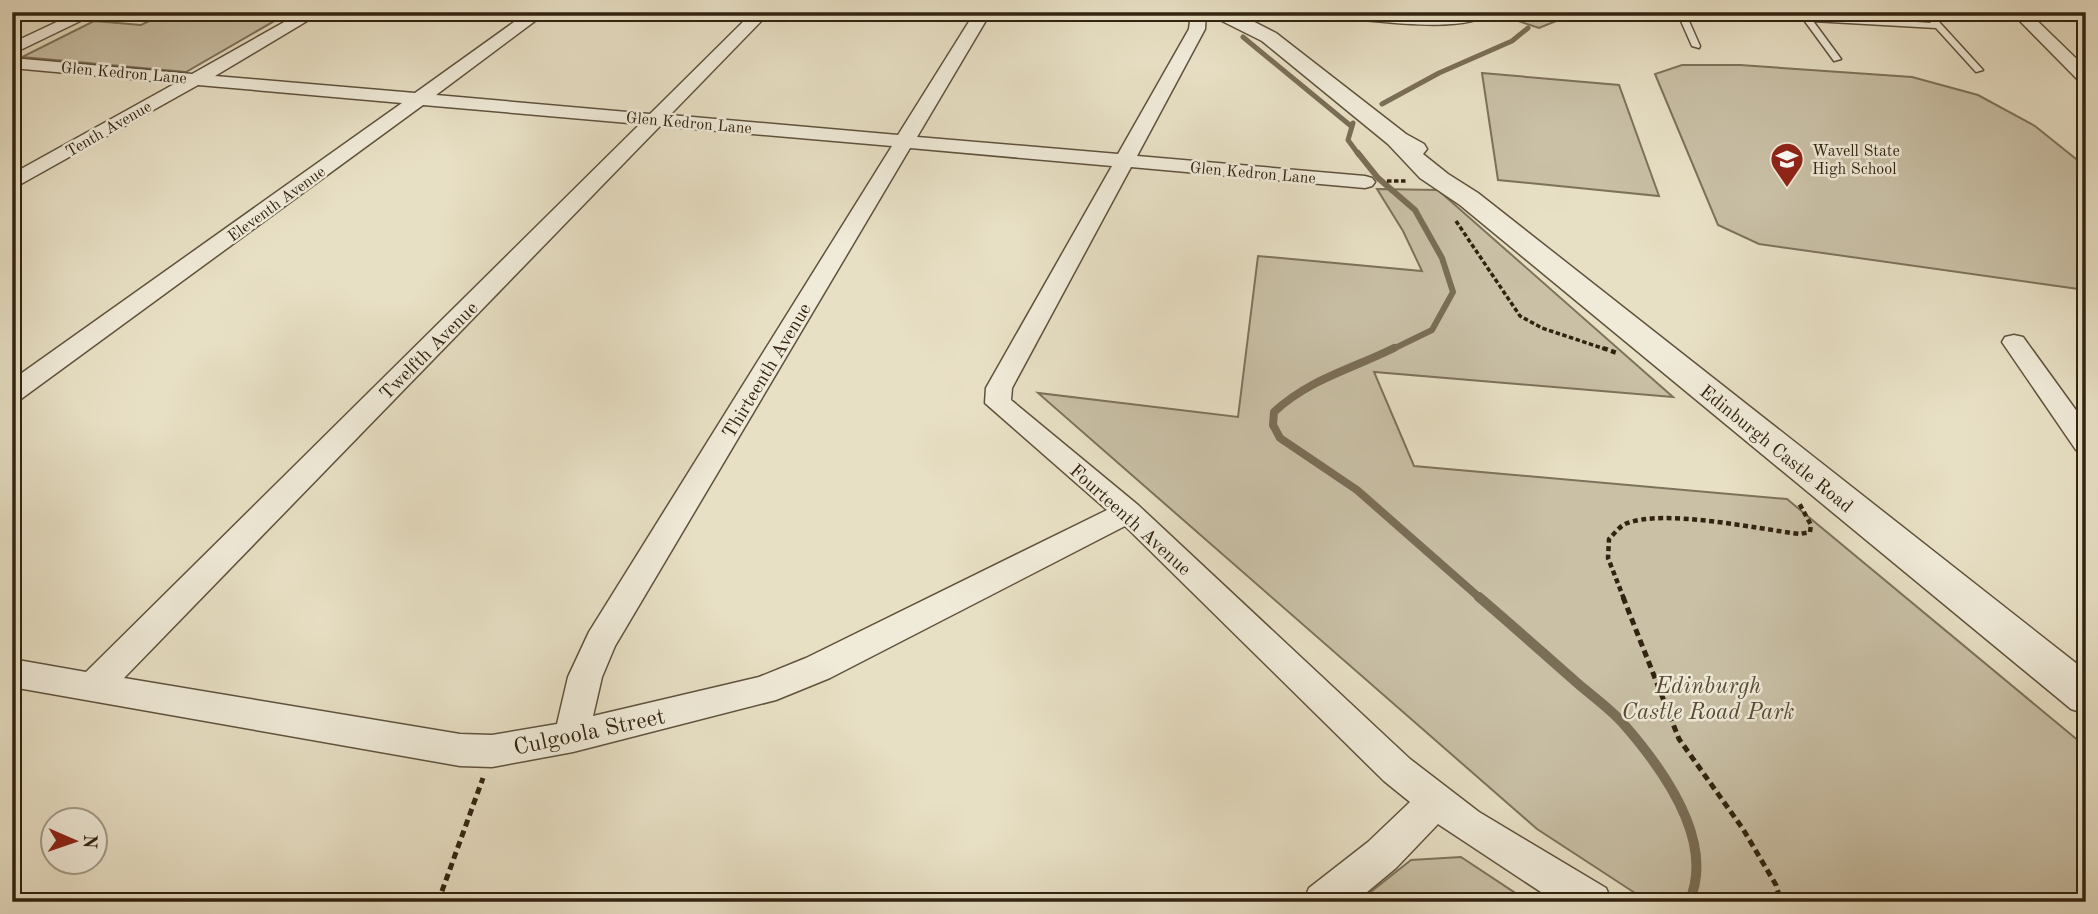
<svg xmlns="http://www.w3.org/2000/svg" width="2098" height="914" font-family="'Old Standard TT',serif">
<rect width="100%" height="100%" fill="#e8e0c5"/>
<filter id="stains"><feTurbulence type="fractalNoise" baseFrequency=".00286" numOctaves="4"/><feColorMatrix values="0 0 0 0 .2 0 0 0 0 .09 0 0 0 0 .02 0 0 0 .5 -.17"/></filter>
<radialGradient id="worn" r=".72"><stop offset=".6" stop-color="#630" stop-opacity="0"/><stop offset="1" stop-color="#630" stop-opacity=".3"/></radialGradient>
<path fill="#c9c0a6" stroke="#7d725b" stroke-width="2" d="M222,12h68l-104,60 -164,-15 72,-36 47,4 23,-11 49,4z
M1539,12l32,3 -32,13 -21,-7z
M1682,65h58l172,12 66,18 57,31 51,41v123l-327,-46 -41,-19 -63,-151z
M1482,73l137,12 40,111 -161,-16z
M1377,189l61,1 235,207 -299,-25 40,94 373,33 299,248v155h-435l-13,-7 -101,-66 -499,-436 200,24 20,-161 164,15 -19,-40z
M1461,857l68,45h-171l53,-42z"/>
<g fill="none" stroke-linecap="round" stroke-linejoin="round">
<path stroke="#7a6e57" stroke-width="5" d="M1243,37l108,89
M1382,104l57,-31 73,-32 16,-13
M1353,123l-5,17 11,15"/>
<path stroke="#7a6e57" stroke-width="6" d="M1358,153l20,25 37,32 27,48 11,34 -21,38 -41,20"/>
<path stroke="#7a6e57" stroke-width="8" d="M1394,348c-42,21 -85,31 -120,64l-1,13 7,13 77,52 124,109"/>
<path stroke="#7a6e57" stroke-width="10" d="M1479,597c33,28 65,57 97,85 15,13 32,25 45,39 39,44 96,119 68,181"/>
<defs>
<path id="service" d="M1677,12h8l15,34 -1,2 -7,-2z
M1769,12l162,11 -10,-11h9l53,58 -7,2 -40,-44 -123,-7 28,38 -7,2 -30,-41z"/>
<path id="minor" d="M78,12h21l-87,42v-11z
M302,12h20l-107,64 200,17 113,-81h19l-111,83 214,19 103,-102h17l-100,103 228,20 77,-123h16l-74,125 201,17 71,-125 2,-16 15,-1 -1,17 -68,127 228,20 7,2 3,4 -3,4 -7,2 -234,-21 -119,221 -1,12 127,105 272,254 69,53 127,76 6,14h-56l-118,-78 -42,44 -41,34h-52l6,-14 59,-46 42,-40 -26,-21 -259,-255 -295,152 -54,22 -203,52 -81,15 -32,-1 -448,-79v-28l74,13 554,-548 -217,-19 -402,294 -9,2v-21l390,-277 -204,-18 -186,104v-15l164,-91 -164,-15v-10l180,16zM660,126l232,20 -303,486 -21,45 -11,47 -65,11 -32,-1 -336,-56zM910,148l202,18 -126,222 -1,15 122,107 -301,148 -47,19 -166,39 9,-39 13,-31z
M1323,12h73l52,4 43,-4c-24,24 -125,7 -160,5z
M2011,12h17l58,56v14l-7,-1z
M2014,335l9,2 63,87v29l-10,-3 -74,-108 3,-5z"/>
<path id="tertiary" d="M1217,12h18l41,21 130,101 18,10 3,5 -4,5 25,20 30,19 608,478v43l-15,-5 -611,-504 -40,-27 -32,-34 -126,-103 -44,-22 -3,-4z"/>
</defs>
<use href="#service" stroke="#5f523d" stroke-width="3"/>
<use href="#minor" stroke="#5f523d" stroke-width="3"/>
<use href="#tertiary" stroke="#5f523d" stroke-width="3"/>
<path stroke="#312310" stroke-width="2.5" stroke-dasharray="3.5 2" stroke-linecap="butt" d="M1268,15l44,2"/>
<path stroke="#312310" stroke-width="3.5" stroke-dasharray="4.5 2.5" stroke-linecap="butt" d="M1387,181h19
M1456,221l64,95 22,12 66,22"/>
<path stroke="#312310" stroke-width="4.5" stroke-dasharray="5 3.5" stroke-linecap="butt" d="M1603,348l14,5
M1624,599l-16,-41 1,-19c5,-5 10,-12 16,-15 37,-16 133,5 175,10l10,-2 1,-7 -12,-22"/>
<path stroke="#312310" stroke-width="5" stroke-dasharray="7 4.5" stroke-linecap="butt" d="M1623,597l56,142 64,90 33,56 5,17
M438,902l45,-124"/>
<use href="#service" fill="#f0ebd9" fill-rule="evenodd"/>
<use href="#minor" fill="#f0ebd9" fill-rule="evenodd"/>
<use href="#tertiary" fill="#f0ebd9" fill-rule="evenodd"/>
</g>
<defs>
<symbol id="school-pin" viewBox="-11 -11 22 30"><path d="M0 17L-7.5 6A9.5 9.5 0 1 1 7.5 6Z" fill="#8f2418" stroke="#f0ebd9"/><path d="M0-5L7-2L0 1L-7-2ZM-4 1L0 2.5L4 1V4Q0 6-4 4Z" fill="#fff"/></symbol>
</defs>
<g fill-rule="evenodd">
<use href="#school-pin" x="1768" y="140" width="38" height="52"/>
</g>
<g text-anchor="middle" stroke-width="5" stroke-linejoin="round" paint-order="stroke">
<g font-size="16" fill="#312310" stroke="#f0ebd9">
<text transform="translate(124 72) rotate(5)" y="6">Glen Kedron Lane</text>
<text transform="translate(689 122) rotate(5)" y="6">Glen Kedron Lane</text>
<text transform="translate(108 128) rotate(-30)" y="6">Tenth Avenue</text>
<text transform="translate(1253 172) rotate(5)" y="6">Glen Kedron Lane</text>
<text transform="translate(276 203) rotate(-36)" y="6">Eleventh Avenue</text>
</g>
<g font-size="16" fill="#312310" stroke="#f0ebd9" text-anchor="start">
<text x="1812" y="156">Wavell State<tspan x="1812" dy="18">High School</tspan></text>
</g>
<g font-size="19" fill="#312310" stroke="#f0ebd9">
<text transform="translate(428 350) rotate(-45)" y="7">Twelfth Avenue</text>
<text transform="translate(766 370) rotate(-59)" y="7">Thirteenth Avenue</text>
<text transform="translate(1777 448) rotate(39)" y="7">Edinburgh Castle Road</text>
<text transform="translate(1131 519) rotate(42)" y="7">Fourteenth Avenue</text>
</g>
<g font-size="23" font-style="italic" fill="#574a36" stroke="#f0ebd9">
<text x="1708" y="693">Edinburgh<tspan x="1708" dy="26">Castle Road Park</tspan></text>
</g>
<g font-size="23" fill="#312310" stroke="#f0ebd9">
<text transform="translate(589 731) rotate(-12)" y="8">Culgoola Street</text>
</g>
</g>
<rect width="2098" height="914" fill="none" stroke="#e8e0c5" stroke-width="42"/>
<rect x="14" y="14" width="2070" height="886" fill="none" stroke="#312310" stroke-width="3.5"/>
<rect x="21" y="21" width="2056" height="872" fill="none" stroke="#312310" stroke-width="2"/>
<g transform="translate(74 841) rotate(92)"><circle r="33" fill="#f0ebd9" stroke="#a49b89" stroke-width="2"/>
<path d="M0-5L12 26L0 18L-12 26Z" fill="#8f2418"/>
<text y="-10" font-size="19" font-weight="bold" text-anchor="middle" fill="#312310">N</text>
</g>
<rect width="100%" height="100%" filter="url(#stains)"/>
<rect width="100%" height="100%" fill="url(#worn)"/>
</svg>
